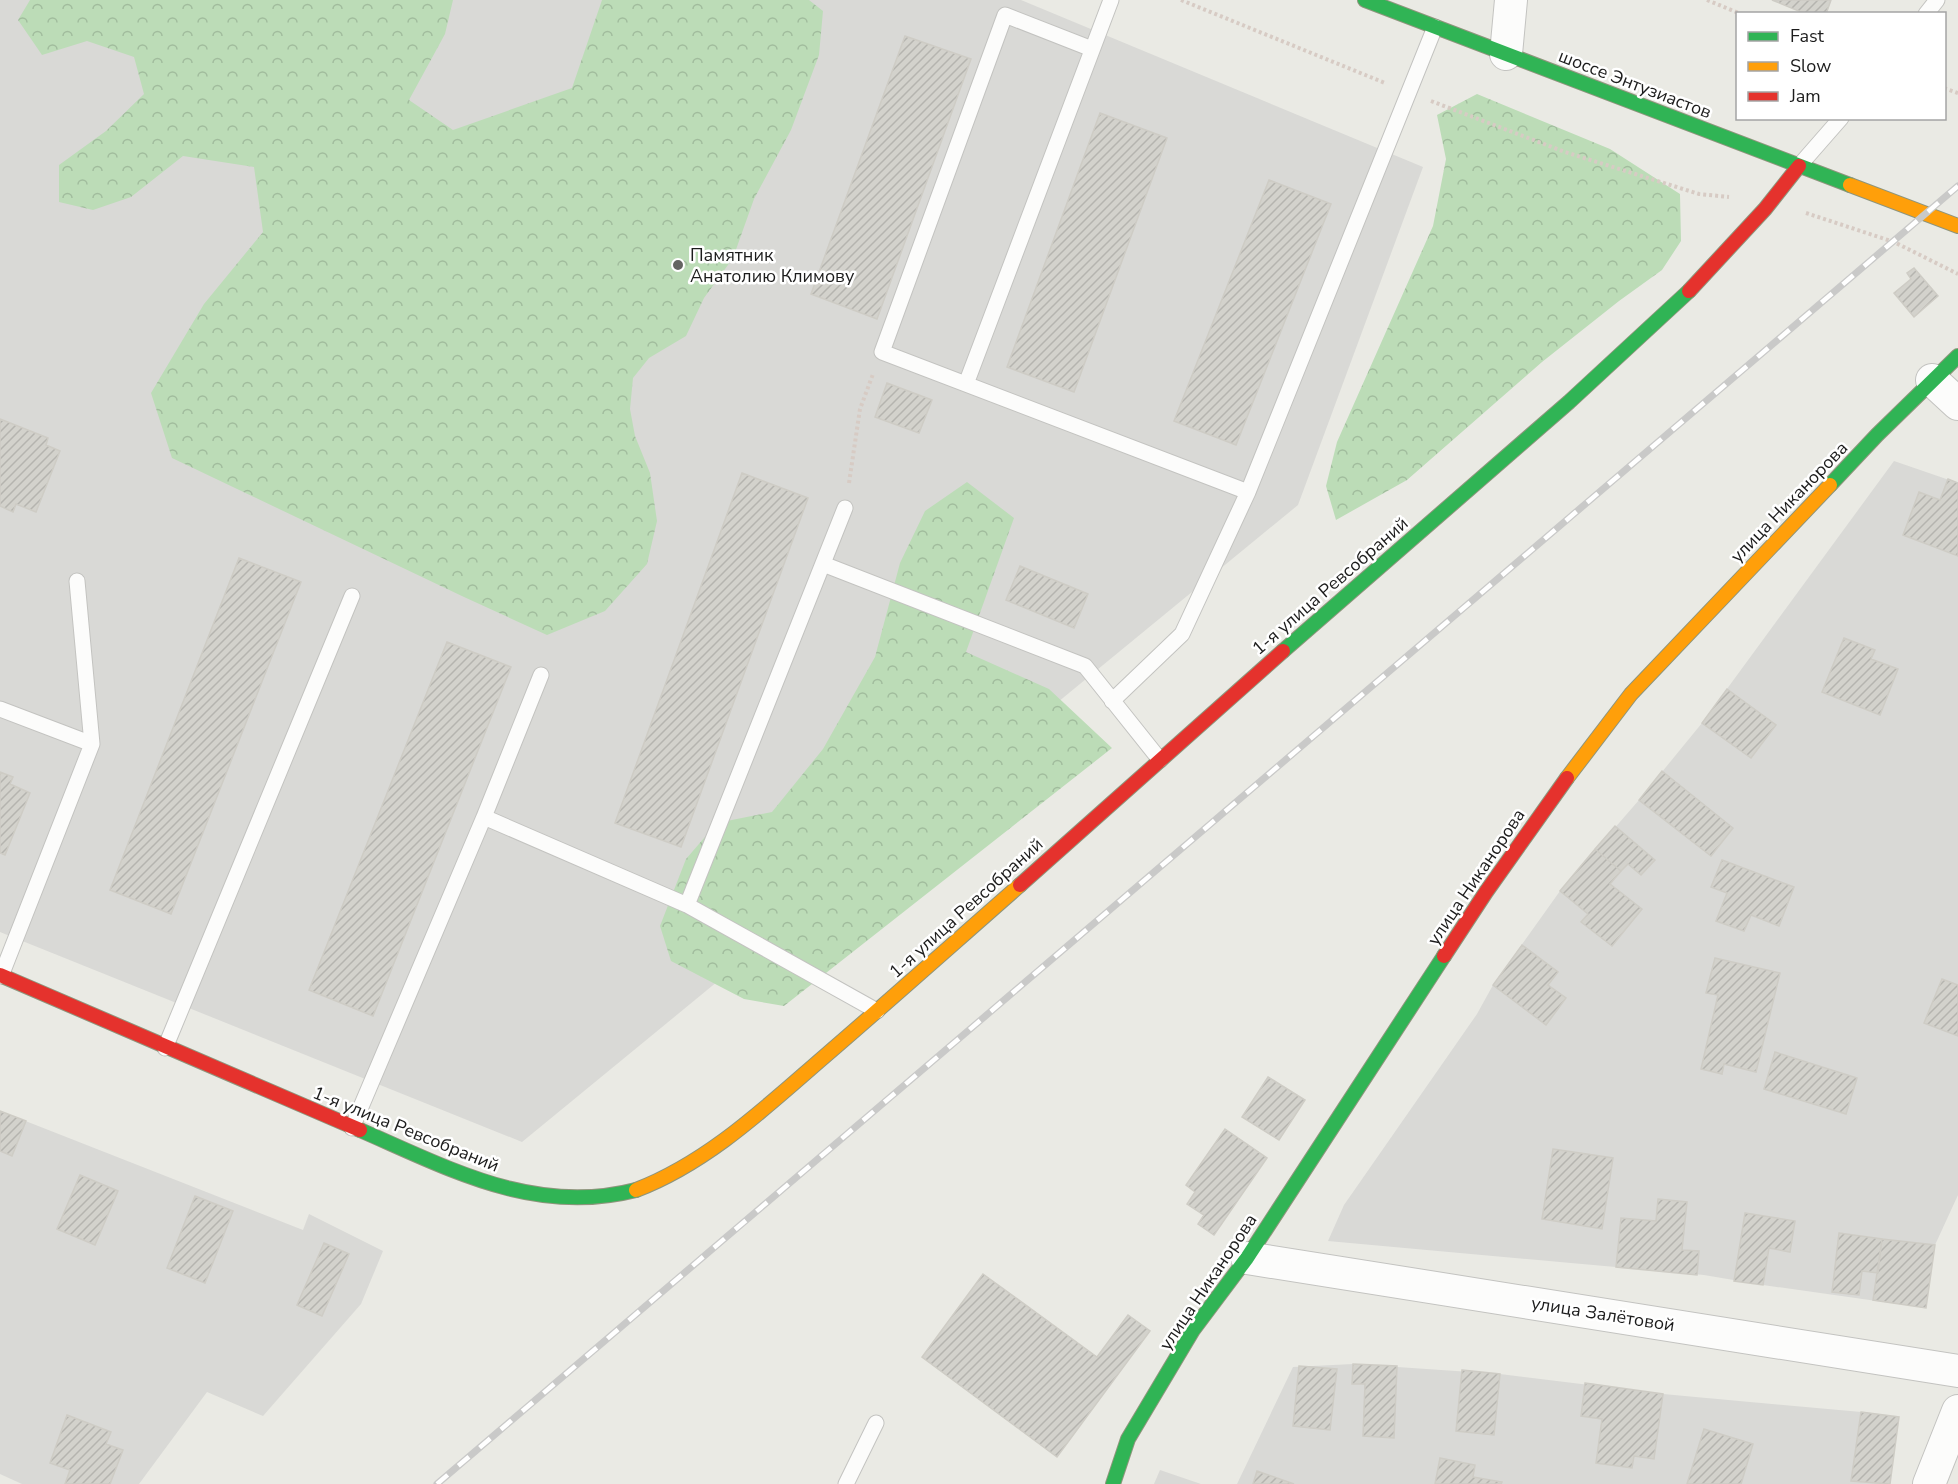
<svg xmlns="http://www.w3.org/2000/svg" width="1958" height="1484" font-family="'Nunito Sans',sans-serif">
<defs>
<pattern id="forest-crowns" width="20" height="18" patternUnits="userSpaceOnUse" patternTransform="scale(1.5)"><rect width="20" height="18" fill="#bcdcb7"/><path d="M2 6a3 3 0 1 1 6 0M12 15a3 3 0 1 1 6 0" fill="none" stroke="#a1bc9d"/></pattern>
<pattern id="building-hatch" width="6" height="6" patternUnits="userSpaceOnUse" patternTransform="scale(1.5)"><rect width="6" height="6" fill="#d3d2cc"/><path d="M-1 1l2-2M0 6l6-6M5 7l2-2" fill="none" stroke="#b5b4af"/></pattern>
</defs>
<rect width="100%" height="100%" fill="#eaeae4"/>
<path fill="#d9d9d6" d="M0,0h1021l402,167 -125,338 -776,637 -522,-210z
M1894,461l64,22v712l-23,50 -9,63 -163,-23 -59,-10 -376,-34 16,-36 133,-191 16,-29 67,-94 79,-91 63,-77z
M0,1111l303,119 6,-16 74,37 -22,53 -98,112 -56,-24 -68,92h-117l-22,-10z
M1353,1364l147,10 163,20 198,18 38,5 -9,67h-653l56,-117z
M1160,1470l41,14h-47z"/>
<path fill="url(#forest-crowns)" d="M30,0h423l-8,34 -36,66 44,30 119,-42 30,-88h207l14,11 -4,44 -28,75 -37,69 -21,59 -29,40 -18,38 -37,22 -16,20 -3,31 5,27 15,37 7,48 -10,43 -42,47 -58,24 -83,-38 -292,-139 -21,-65 53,-89 59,-72 -9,-65 -71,-11 -52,41 -38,13 -34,-8v-37l47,-34 38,-37 -10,-37 -47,-16 -45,14 -24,-35z
M1477,94l133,55 70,45 1,47 -19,29 -43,31 -77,61 -135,118 -71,40 -10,-34 11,-44 96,-216 13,-67 -9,-44z
M967,482l47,36 -48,134 83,37 63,59 -328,258 -40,-7 -73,-38 -11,-35 26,-67 31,-36 55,-11 51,-63 52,-92 25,-94 25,-52z"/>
<path fill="url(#building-hatch)" stroke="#ceccc5" stroke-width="1.5" d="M1772,0h59l-5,14h-20z
M905,36l66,23 -94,260 -66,-25z
M1100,113l67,25 -93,254 -67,-25z
M1269,180l62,24 -95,241 -62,-24z
M1914,268l24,28 -24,21 -20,-24 17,-14 -4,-6z
M887,383l45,17 -13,33 -44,-16z
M0,419l48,19 -2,7 14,6 -24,61 -20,-8 -3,8 -13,-6z
M742,473l66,25 -127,349 -66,-24z
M1948,479l10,4v73l-55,-21 16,-43 21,8z
M239,558l62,24 -130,332 -61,-24z
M1020,566l68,28 -14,34 -68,-28z
M1844,638l31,12 -4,9 27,10 -18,46 -58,-23z
M447,642l64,25 -138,349 -64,-26z
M1727,689l49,36 -25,33 -49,-35z
M1662,771l71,57 -22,28 -72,-56z
M0,772l13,5 -3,7 20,9 -25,62 -5,-2z
M1615,826l40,34 -14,15 -13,-11 -7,7 -26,-22z
M1595,849l26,22 -11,13 32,25 -30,37 -31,-24 7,-8 -28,-23z
M1722,860l72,27 -15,39 -28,-11 -7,16 -28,-10 11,-28 -16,-6z
M1522,945l36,27 -10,13 18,13 -20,27 -53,-40z
M1715,958l65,15 -24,99 -32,-8 -2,10 -21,-5 17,-74 -12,-2z
M1942,979l16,6v51l-34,-13z
M1775,1052l82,26 -11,36 -82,-25z
M1268,1077l37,23 -26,40 -37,-23z
M0,1111l26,10 -14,35 -12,-5z
M1225,1129l42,29 -53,77 -16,-11 6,-9 -17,-11 8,-12 -9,-7z
M1553,1149l60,9 -11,71 -60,-10z
M80,1175l38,16 -23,54 -38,-16z
M195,1196l38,15 -28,72 -38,-15z
M1658,1199l29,3 -5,48 17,1 -2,24 -81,-8 5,-49 35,3z
M1745,1213l50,8 -5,31 -21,-4 -6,37 -29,-4z
M1839,1233l43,6 -4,34 -16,-2 -3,24 -27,-3z
M1882,1239l53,6 -9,63 -53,-8z
M324,1243l25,11 -27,62 -25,-11z
M983,1274l114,83 31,-42 22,16 -93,126 -135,-100z
M1353,1364l44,2 -3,72 -31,-2 2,-52h-13z
M1299,1366l38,3 -7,61 -37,-4z
M1462,1370l38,4 -6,61 -38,-4z
M1585,1383l78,11 -9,65 -20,-3 -2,12 -36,-5 6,-44 -21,-3z
M1861,1412l38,5 -9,67 -39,-3z
M67,1415l44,17 -5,12 17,6 -13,34h-45l5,-14 -20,-7z
M1704,1429l49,15 -12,40h-54z
M1440,1458l35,7 -2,12 29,5 -1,2h-66z
M1257,1471l37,13h-41z"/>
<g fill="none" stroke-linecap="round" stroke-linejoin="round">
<defs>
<path id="lane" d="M1926,14l11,-14
M1092,49l-87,-34 -123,337 366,140 187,-465
M1799,166l42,-48
M966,384l145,-384
M823,564l262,102 75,94
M541,675l-57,142 203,88 190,106
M1112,701l70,-67 66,-142
M0,709l92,35
M687,905l158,-397
M1,976l91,-232 -15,-163
M165,1048l187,-452
M352,1128l132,-311
M846,1484l30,-61"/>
<path id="street" d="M1506,54l5,-54
M1932,380l26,24
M1247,1258l711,113
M1929,1484l29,-73"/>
<path id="fast" d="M1365,0l485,185
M1830,485l47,-50 81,-79
M1283,651l286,-249 120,-111
M360,1130c90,39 175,86 276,60
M1113,1484l15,-45 65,-109 54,-72 197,-302"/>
<path id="slow" d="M1850,185l108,41
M1567,778l64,-84 199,-209
M636,1190c73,-28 131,-84 189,-134 65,-56 130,-114 195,-171"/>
<path id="jam" d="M1689,291l76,-82 34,-43
M1020,885l263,-234
M1444,956l42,-64 81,-114
M0,975l360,155"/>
</defs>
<use href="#lane" stroke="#c3c3c0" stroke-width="17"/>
<use href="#street" stroke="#c3c3c0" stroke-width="34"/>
<use href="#fast" stroke="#8e957c" stroke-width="16"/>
<use href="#slow" stroke="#8e957c" stroke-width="16"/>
<use href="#jam" stroke="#8e957c" stroke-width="16"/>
<path stroke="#d7cbc4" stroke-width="4" stroke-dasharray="3 3" stroke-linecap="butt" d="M1181,0l204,83
M1707,0l34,14
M1944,88l14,5
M1431,101l134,51 134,42 30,3
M1806,213l88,29 64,32
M849,483l11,-74 13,-35"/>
<use href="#lane" stroke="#fcfcfb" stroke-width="15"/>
<use href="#street" stroke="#fcfcfb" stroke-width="32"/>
<use href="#fast" stroke="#30b455" stroke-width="14"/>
<use href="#slow" stroke="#ff9f0a" stroke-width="14"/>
<use href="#jam" stroke="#e5322d" stroke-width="14"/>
<defs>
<path id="rail" d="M437,1484l1521,-1298"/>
</defs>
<use href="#rail" stroke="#c9c9c8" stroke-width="7"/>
<use href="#rail" stroke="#fff" stroke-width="4.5" stroke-dasharray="14" stroke-linecap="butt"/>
</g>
<circle fill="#646462" stroke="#fff" stroke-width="2" cx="678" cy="265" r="6"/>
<g text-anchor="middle" stroke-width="5" stroke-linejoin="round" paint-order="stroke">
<g font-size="18" fill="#1c1c1c" stroke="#fff">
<text transform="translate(1635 84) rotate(21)" y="6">шоссе Энтузиастов</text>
<text transform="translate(1789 502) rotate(-46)" y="6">улица Никанорова</text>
<text transform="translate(1330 586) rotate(-41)" y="6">1-я улица Ревсобраний</text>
<text transform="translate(1476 877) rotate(-56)" y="6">улица Никанорова</text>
<text transform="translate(966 908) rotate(-42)" y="6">1-я улица Ревсобраний</text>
<text transform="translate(406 1129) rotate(22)" y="6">1-я улица Ревсобраний</text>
<text transform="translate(1208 1282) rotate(-56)" y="6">улица Никанорова</text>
<text transform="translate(1603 1314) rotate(9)" y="6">улица Залётовой</text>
</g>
<g font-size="18" fill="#1c1c1c" stroke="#fff" text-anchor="start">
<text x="690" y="261">Памятник<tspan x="690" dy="21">Анатолию Климову</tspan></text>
</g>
</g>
<rect x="1736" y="12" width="210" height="108" fill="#ffffff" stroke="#a4a4a4" stroke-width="1.5"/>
<rect x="1748" y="32" width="30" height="9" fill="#30b455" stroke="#a4a4a4" stroke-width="1.5"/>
<text x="1790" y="42" font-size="18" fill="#1c1c1c">Fast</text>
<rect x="1748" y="62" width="30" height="9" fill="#ff9f0a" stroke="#a4a4a4" stroke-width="1.5"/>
<text x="1790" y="72" font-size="18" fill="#1c1c1c">Slow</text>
<rect x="1748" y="92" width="30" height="9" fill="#e5322d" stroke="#a4a4a4" stroke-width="1.5"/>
<text x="1790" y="102" font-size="18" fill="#1c1c1c">Jam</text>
</svg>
